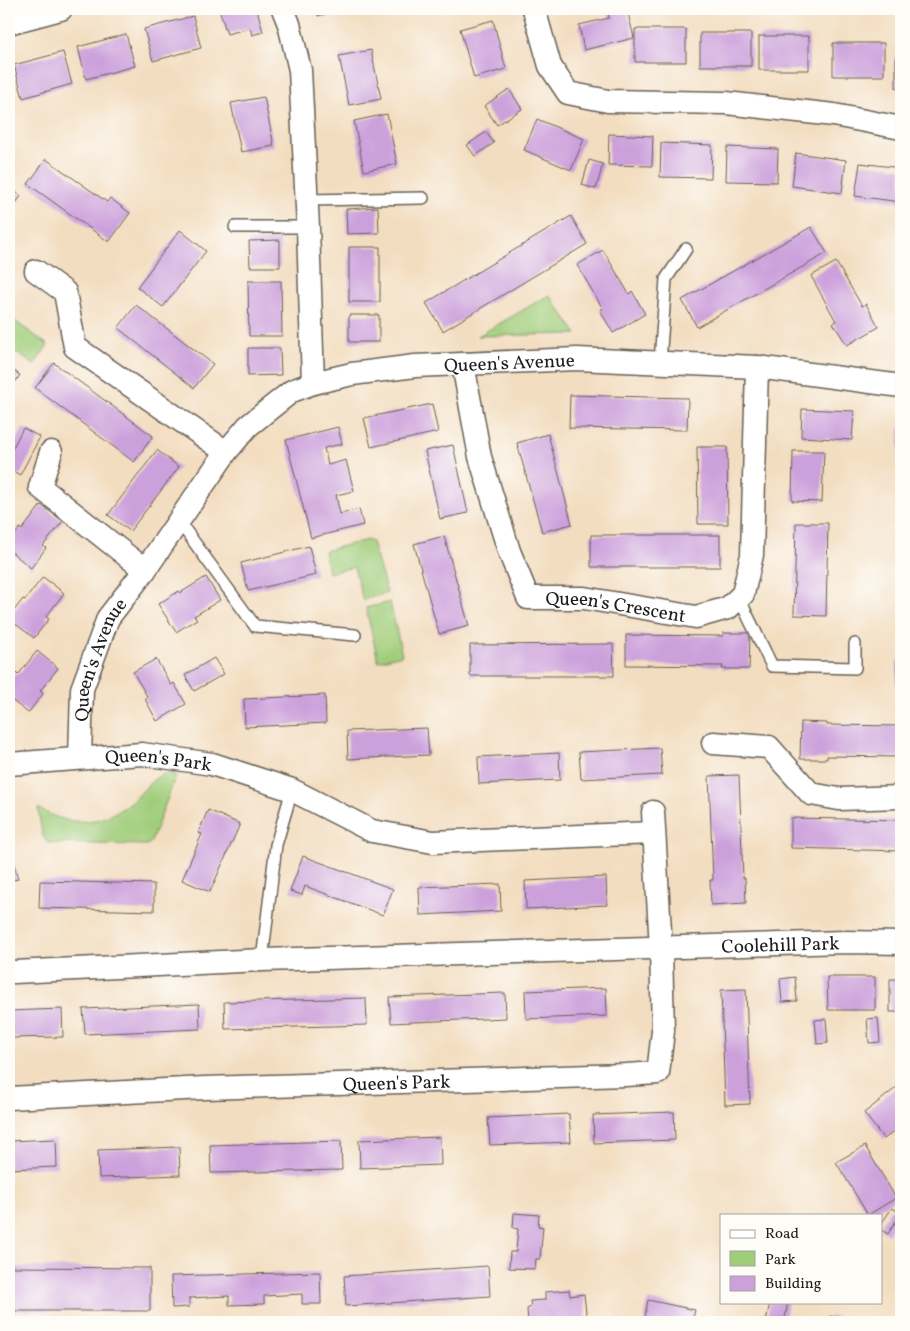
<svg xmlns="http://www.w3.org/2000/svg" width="910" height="1331" font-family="Vollkorn,serif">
<rect width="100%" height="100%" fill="#fdfcf7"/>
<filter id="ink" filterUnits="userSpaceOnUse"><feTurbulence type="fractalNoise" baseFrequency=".02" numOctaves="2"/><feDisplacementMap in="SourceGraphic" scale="10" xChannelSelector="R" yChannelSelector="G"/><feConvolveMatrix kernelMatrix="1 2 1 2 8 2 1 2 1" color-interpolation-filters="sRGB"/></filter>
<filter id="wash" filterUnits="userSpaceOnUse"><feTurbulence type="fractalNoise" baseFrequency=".0096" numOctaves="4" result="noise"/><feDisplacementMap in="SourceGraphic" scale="20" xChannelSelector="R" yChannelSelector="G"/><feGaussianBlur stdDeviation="1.12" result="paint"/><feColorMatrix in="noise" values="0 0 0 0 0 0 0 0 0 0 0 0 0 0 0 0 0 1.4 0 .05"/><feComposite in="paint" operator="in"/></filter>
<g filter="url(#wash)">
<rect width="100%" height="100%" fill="#f3ddc0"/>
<path fill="#a0cd7a" stroke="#5e744b" d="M549,295l28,39 -99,2z
M9,317l39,28 -14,20 -25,-18z
M367,540l5,2 15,51 -24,7 -9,-33 -26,6 -4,-22z
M390,602l12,53 -24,6 -12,-53z
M171,773l5,3 -25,66 -4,3 -99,-2 -6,-9 -4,-26c34,22 69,16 99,-11 11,-11 17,-23 34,-24z"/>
<g id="blocks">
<path fill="#cca0db" d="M219,9h38l6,23 -11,3 -2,-7 -23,6z
M316,9h29l-27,7z
M623,9h4l7,29 -50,12 -5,-25 30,-7 -1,-6z
M193,16l8,32 -48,13 -9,-32z
M493,20l13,49 -32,9 -14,-49z
M635,29h51v33h-51z
M700,33h51v33h-51z
M126,34l9,32 -49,13 -8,-32z
M759,36h50v34h-50z
M833,43h51v33h-51z
M371,50l10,49 -32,6 -10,-49z
M63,52l9,32 -49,14 -9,-33z
M896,55h5v33h-5z
M509,89l13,20 -25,16 -13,-19z
M264,97l10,49 -33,6 -10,-49z
M387,114l10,50 -33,7 -10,-50z
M537,119l47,20 -13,31 -47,-20z
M486,132l8,11 -19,13 -8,-11z
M609,134l44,2 -1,30 -44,-1z
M661,143l51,2 -1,33 -51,-1z
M727,147l51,2 -1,33 -51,-1z
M796,153l50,7 -4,33 -50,-7z
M46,159l61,43 3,-4 20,15 -21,29 -81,-58z
M589,160l14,4 -7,25 -14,-4z
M860,163l41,5v34l-46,-6z
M9,187l12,9 -12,17z
M378,207l1,26 -32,1 -1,-25z
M571,216l16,28 -144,87 -17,-28z
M811,227l16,26 -130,74 -15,-27z
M180,230l26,21 -43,56 -26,-20z
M280,240v27h-30l-1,-26z
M349,247h31v55h-31z
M603,250l26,44 3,-3 13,23 -32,19 -13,-23 3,-1 -26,-44z
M836,262l26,44 4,-2 13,23 -32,18 -14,-22 3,-2 -25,-45z
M248,281h33l1,55h-33z
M136,305l77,59 -19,24 -76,-60z
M349,315h30v27h-30z
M248,348h32l1,27 -33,1z
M54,363l99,73 -19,26 -99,-74z
M9,368l11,7 -11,16z
M570,395l118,3 -1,32 -118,-2z
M432,404l6,28 -67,15 -7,-29z
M802,409l52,2 -2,29 -51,-3z
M338,427l4,17 -18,4 4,17 18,-5 8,31 -18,4 2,10 2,9 19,-5 4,16 -52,13 -25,-98z
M23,428l17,9 -20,38 -11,-6v-14z
M899,428h2v27h-2z
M548,434l24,90 -30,8 -25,-89z
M453,445l15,68 -28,6 -15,-68z
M697,447h30l1,77h-30z
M157,450l22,17 -49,64 -22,-16z
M793,451h31l-2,51 -30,-1z
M41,505l22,16 -20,25 3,2 -15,20 -22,-18v-8l11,-14 2,2z
M796,523h32l-2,93 -32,-1z
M591,535h129v32h-129z
M444,536l25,90 -30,8 -25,-90z
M309,546l7,29 -68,16 -7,-28z
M43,577l21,16 -18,24 3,2 -15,19 -25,-19v-2l14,-18 2,1z
M206,577l14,23 -26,16 3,3 -21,13 -18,-28 21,-13 1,2z
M723,633h27l-1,36h-27l1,-3 -97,-1v-30l97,1z
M613,644l1,32h-144v-31z
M37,651l21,17 -18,23 3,3 -15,19 -19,-15v-15l7,-10 2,2z
M214,658l10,16 -30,17 -9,-16z
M156,659l15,26 3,-2 12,21 -29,17 -12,-22 3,-1 -15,-26z
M897,661h4v26h-4z
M325,695l1,28 -81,4 -1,-28z
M801,722l26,1v2l74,1v31l-74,-1v3h-27z
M427,728l2,27 -81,4 -1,-28z
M660,748l2,27 -81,4 -2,-27z
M559,753l1,27 -81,4 -1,-27z
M739,775l4,103h2l1,25 -35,2 -1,-25h3l-4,-104z
M208,810l32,14 -30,68 -28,-12 20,-46 -4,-1z
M791,818l110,2v31l-110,-3z
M9,847l9,32 -9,2z
M303,856l90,33 -10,26 -78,-29 -3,9 -12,-4z
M898,865h3v53h-3z
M606,877l1,28 -81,4 -1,-28z
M40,881l114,3v27l-115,-3z
M500,884l1,27 -81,4 -1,-28z
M795,977l2,24 -15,1 -2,-23z
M827,977h48v33h-47z
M890,979h11v33h-11z
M606,988l1,28 -81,3 -1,-28z
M746,989l4,115 -25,1 -4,-115z
M505,993l1,25 -115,5 -2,-26z
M366,998l1,27 -142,4 -1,-27z
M199,1004l1,25 -115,5 -2,-25z
M62,1009l1,28 -54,1v-27z
M878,1018l2,24 -11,1 -2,-24z
M826,1019l2,24 -11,1 -2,-24z
M901,1084v42l-17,13 -20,-26z
M674,1112l1,28 -81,3 -1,-28z
M569,1114l2,28 -81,3 -2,-27z
M440,1137l1,28 -81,3 -1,-28z
M56,1139l1,28 -48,2v-28z
M341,1141l1,29 -131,3 -1,-28z
M865,1146l31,52 -28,17 -32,-53z
M179,1147l1,28 -81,3 -1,-28z
M892,1208l9,5 -13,21 -7,-4v-6z
M514,1213l25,2 -1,11 5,1 -3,32h-4l-1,10 -26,-1 1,-16h6l2,-23 -5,-1z
M488,1266l2,30 -144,10 -2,-30z
M9,1267l141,1v43h-141z
M320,1272l1,32h-19v-10l-38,2v8l-35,1v-9l-40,2v9l-17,1 -1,-32z
M569,1290l1,6 14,-2 3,28h-59l-1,-13 4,-2 -1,-6 15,-1v-8z
M648,1300l47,10 -3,12h-48z
M770,1302h18l-3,16 12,2 -1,2h-30z
M830,1316l11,2 -1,4h-11z"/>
</g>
</g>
<g filter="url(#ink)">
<use href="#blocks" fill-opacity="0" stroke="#676055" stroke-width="1"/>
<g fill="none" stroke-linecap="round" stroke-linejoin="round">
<defs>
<path id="service" d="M307,200l116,-2
M235,227h73
M660,362l6,-83 20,-30
M178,520l77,106 100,9
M739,598l33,68 83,2v-24
M262,960l14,-115 16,-55"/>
<g id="minor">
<path d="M283,9l6,15 11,46 8,157 5,156"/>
<path d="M534,9l16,57 18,27 40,8 118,2 108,12 67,13"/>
<path d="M9,23l52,-14"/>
<path d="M36,271l29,21 10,55 151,105"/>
<path id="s1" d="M463,364l17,93 29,94 19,47h56l112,19 32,-9 15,-14 9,-39 5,-188"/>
<path d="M51,452l-11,35 105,83"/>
<path d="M713,743l56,4 42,47 28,5 62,-2"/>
<path id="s2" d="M80,758l2,-69 26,-71 37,-48 81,-118 22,-26 44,-35 21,-8 39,-9 63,-8 162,-7 180,8 144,19"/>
<path id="s3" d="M9,764l133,-10 70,10 80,26 80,41 61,11 220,-9"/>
<path id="s4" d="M9,971l5,1 248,-12 582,-18 57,1"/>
<path id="s5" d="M9,1098l196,-10 421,-13 32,-2 5,-42 -2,-83 -8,-136"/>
</g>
</defs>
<use href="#service" stroke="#676055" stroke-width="14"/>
<use href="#minor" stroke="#676055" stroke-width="25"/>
<use href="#service" stroke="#fff" stroke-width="11"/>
<use href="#minor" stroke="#fff" stroke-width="22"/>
</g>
</g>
<g text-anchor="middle" stroke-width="4" stroke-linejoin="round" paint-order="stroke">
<g font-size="19" fill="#1c1c1c" stroke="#fdfcf7">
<text dy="7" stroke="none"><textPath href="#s2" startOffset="659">Queen's Avenue</textPath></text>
<text dy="7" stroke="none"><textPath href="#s1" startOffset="332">Queen's Crescent</textPath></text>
<text dy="7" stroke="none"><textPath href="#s2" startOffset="102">Queen's Avenue</textPath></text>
<text dy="7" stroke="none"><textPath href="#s3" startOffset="150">Queen's Park</textPath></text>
<text dy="7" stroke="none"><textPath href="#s4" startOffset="772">Coolehill Park</textPath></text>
<text dy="7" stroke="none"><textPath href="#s5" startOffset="388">Queen's Park</textPath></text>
</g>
</g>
<rect width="910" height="1331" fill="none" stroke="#fdfcf7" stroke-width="30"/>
<rect x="720" y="1214" width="162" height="90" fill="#fdfcf7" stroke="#a3a29f"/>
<rect x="730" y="1230" width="25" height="8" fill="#ffffff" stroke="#a3a29f"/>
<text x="765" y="1238" font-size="15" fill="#1c1c1c">Road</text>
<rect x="730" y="1251" width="25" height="15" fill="#a0cd7a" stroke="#a3a29f"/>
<text x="765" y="1264" font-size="15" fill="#1c1c1c">Park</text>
<rect x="730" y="1276" width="25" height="15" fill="#cca0db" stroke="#a3a29f"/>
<text x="765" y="1288" font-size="15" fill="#1c1c1c">Building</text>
</svg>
